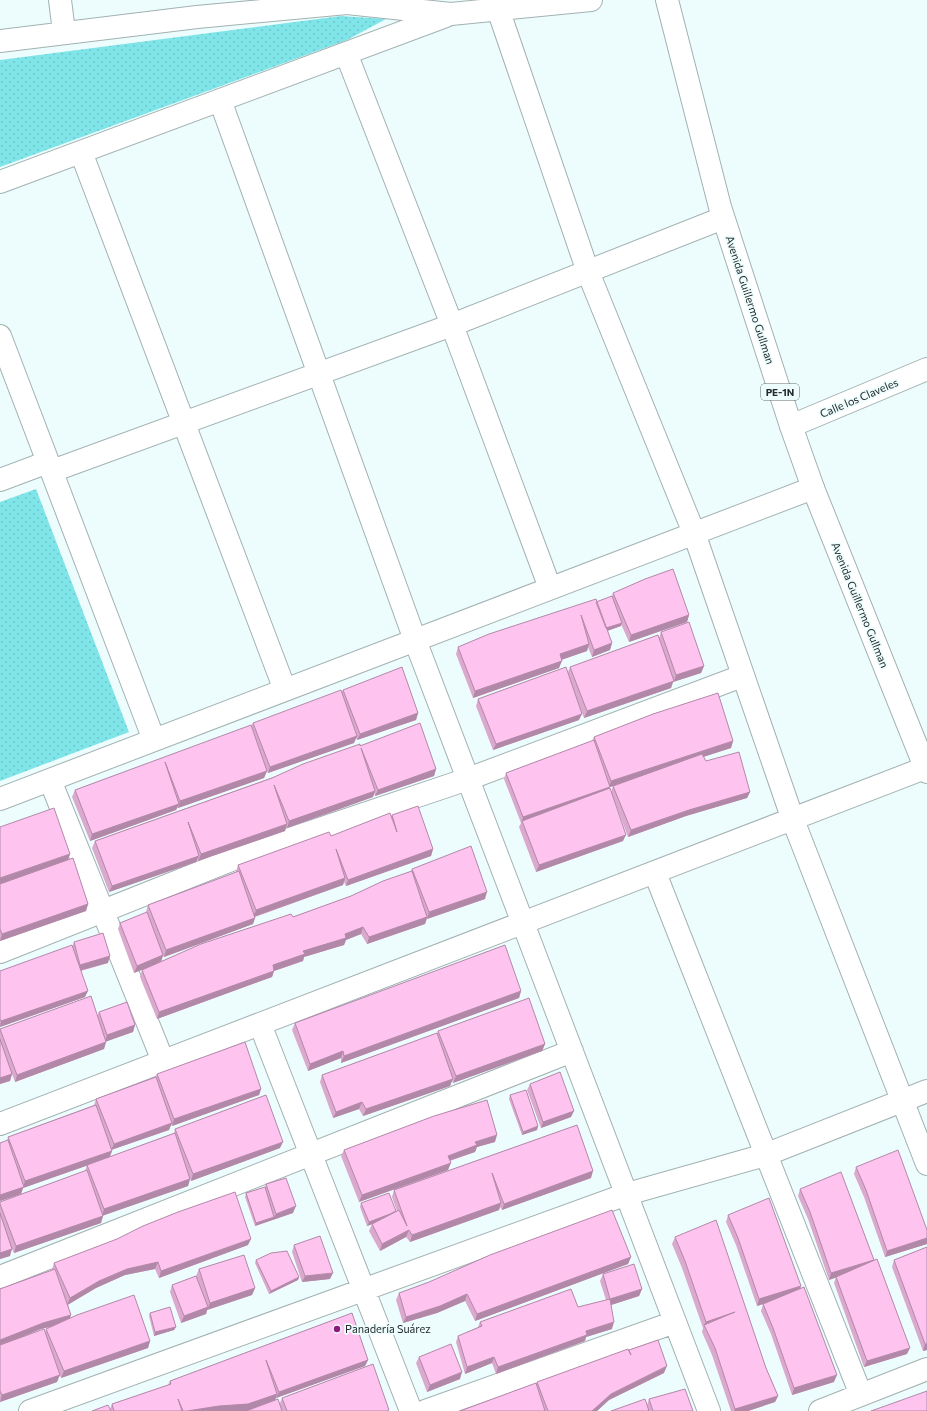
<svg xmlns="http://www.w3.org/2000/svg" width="927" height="1411" font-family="Commissioner,sans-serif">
<defs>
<pattern id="park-dots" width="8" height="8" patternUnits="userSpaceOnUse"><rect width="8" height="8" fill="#7fe5e9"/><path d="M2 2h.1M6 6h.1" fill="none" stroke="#6ec5c8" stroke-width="1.8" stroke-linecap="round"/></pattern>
</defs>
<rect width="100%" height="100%" fill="#edfdfe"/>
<path fill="url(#park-dots)" d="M341,16l45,3 -39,21 -347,127v-107z
M36,489l93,243 -129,49v-279z"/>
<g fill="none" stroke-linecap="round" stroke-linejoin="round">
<defs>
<path id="minor" d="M60,0l4,32
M496,0l2,9 90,263 106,261 99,287 134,344
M0,41l197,-24 150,-14 104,11 140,-14
M346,53l106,272 98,263
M220,100l195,540 294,771
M81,152l204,538
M0,182l446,-166
M0,336l154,404
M791,426l136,-57
M52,471l400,-146 271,-107
M0,480l48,-18
M50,780l113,281
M0,799l813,-311
M655,873l206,522
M0,952l254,-101 214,-72 274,-103
M260,1024l151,387
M0,1124l925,-356
M0,1277l572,-226
M30,1411l597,-217 138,-39 162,-64
M425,1411l250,-89
M820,1411l107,-42"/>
<path id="major" d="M667,0l53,207 71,219 22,62 114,284"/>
</defs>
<use href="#minor" stroke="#a2b1b1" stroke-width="24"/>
<use href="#major" stroke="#a2b1b1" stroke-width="24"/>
<use href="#minor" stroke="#fff" stroke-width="22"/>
<use href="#major" stroke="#fff" stroke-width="22"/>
</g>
<path fill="#dba8ce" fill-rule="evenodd" d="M613,593l76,22 -2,7 -58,20 -8,-18v2l-14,5 5,12 -2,7 -18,7 -4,-10 -1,4 -26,9 -2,8 -86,30 -17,-44 2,-7 138,-45 16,-6z
M661,632l43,34 -3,7 -28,9 -2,6 -87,30 -7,-18 2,20 -86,30 -17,-44 2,-7 90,-27 2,-5 89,-29z
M343,690l75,23 -2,7 -59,20 -1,-2 -2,5 -86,30 -1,-2 -3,7 -86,30v-1l-2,3 -86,31 -18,-44 3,-7 176,-64 2,-3 89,-31z
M594,737l139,4 -2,7 -28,9 3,4 44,31 -3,6 -61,18 -58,21 -15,-40 10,44 -87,31 -17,-45 2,-4 -17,-44 2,-6 86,-32zM613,786l-2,6 -2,-3 1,-2z
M360,746l76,23 -2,7 -59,20 -1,-3 -1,4 -86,31 -1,-1 -1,4 -87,30v-2l-2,3 -87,30 -17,-44 3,-7z
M392,815l41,34 -2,7 -85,30 -2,-4 -1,3 -88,32v1l-2,6 -89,33 -1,-1 -2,6 132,-45 58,-21 60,-25 1,-2 73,30 -58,20 -2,5 -58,20 -6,-10 -15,6 -2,5 -40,12 -1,4 -29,10 -2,6 -115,42 -17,-42 2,-7 17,-7 -25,10 -16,-44 2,-6 26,-10v-1l2,-7 88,-32v-1l2,-7 153,-48z
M70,854l-2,5 20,45 -2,7 -86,30v-57z
M74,942l34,21 -27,8 4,26 -85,30v-56l72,-24z
M521,991l-2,7 -178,65v-5l-33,13 -16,-41 3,-7z
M99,1012l36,13 -2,7 -27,9v1l-2,7 -89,33 -3,-8 -2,7 -10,3v-55l97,-13z
M438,1031l107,13 -3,7 -89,32 -1,-3 -2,6 -87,30 -4,-7 -26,9 -13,-36 2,-7 115,-42z
M157,1074l104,15 -2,6 -87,31 -1,-2 -2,6 -58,20 1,1 -2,6 64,-24 1,-4 105,19 -89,33 -1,-2 -2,7 -85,29v1l-2,7 -87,30 -3,-6 -1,9 -10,3v-57l85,-31 2,-6 -64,23 -2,6 -21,7v-58l7,-2 1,-4 86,-32 2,-6 60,-22z
M530,1084l41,33 -30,11 -14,-38z
M510,1095l28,31 -1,4 -15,5 -13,-36z
M577,1125l14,53 -89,32 -2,-3 -1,3 -89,32 -4,-5 -26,14 -11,-20 3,-7 -5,2 -7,-19 1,-4 35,8h1l-5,-14 2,-7z
M495,1142l-18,5 -2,5 -25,9 -2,9 -89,32 -18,-46 3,-6z
M856,1167l71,63v14l-42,13 -21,-60 -10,-23z
M266,1184l27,29 -38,13 -10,-29 1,-4 19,-6z
M800,1189l73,72 34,93 -43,13 -30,-84 2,-6 -7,3 -21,-61 -10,-23z
M728,1215l73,71 -1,3 34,93 -42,13 -21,-61 -10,-23 2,-7 3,-1 -9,3 -21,-61 -10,-23z
M675,1237l91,131 12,28 -3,6 -27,9h-17l-19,-56 -10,-23 1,-4 -21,-60 -10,-24z
M248,1245l-89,33 -4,-9 -30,6 -29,13 -28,17 2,13 80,23 -2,7 -87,30 -3,-8 -1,12 -57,20v-113l52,-19v-1l2,-6zM51,1327l-5,2 -1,3 -24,5 20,-8z
M294,1245l36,34 -28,3 -10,-30z
M927,1247v103l-4,1 -31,-84 2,-7z
M631,1257l-3,7 -153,57 -10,-20 -28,12 -34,10 -7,-23 3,-7z
M256,1260l43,17 -1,3 -29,14 -14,-31z
M199,1269l56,19 -3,7 -45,15 -1,4 -25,9 -11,-31 2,-7 24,-9z
M603,1274l39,15 -3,7 -28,9 1,24 -26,8 -1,4 -89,33 -4,-11 -27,11 -9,-32 2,-6 20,-9 2,-5 98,-15 28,-7 -6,-19z
M150,1313l26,14 -2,3 -20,6 -5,-20z
M352,1313l16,47 -3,6 -89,32v-1l-1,4 5,2 2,-5 107,12 -1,1h-142l22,-8 -22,8h-154l18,-2 2,-5 56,-19 2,-4z
M629,1350l35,23 -55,27 -12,11h-137l76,-26 1,-3 92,-31z
M419,1357l41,22 -33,13 -11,-29z
M649,1399l44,12h-82l36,-6z"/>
<path fill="#b288a8" d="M689,615l-2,7 -58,20 2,-7z
M622,623l-1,3 -17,6 1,-4z
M612,643l-2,7 -18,7 2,-7z
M589,644l-2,7 -29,10 2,-7z
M562,661l-3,7 -86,30 2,-7z
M704,666l-3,7 -28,9 -2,6 -87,30 3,-7 87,-30 2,-6z
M418,713l-2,7 -59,20 3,-6z
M582,714l-3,6 -86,30 3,-6z
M357,736l-3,7 -86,30 2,-6z
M733,741l-2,7 -121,39 -2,6 -86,28 1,-4 86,-30 2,-6z
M436,769l-2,7 -59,20 3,-6z
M267,771l-3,7 -86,30 2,-7z
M375,791l-2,6 -86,31 2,-7z
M750,792l-3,6 -61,18 -58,21 3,-7 58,-20z
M179,804l-3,6 -86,31 2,-7z
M287,824l-2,7 -87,30 3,-7z
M626,835l-3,6 -87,31 3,-7z
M433,849l-2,7 -85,30 2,-6z
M70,854l-2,6 -68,24v-6z
M199,856l-3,6 -87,30 3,-6z
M345,878l-2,7 -90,32 3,-7z
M487,892l-2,7 -58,20 2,-7z
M88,904l-2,7 -86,30 2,-7z
M427,917l-2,7 -58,20 2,-7z
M255,918l-2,6 -89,33 2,-7z
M363,927l-2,7 -15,6 -2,5 -40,12 -1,4 -29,10 -2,6 -115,42 2,-7 114,-47 30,-14 42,-17z
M163,955l-2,7 -27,11 3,-7z
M110,956l-2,7 -30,8 2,-6z
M88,991l-3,6 -85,30 1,-6z
M521,991l-2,7 -178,65 3,-7z
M135,1025l-2,7 -28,10 2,-7z
M106,1042l-2,7 -89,33 2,-7z
M545,1044l-3,7 -89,32 3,-7z
M343,1051l-2,7 -33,13 2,-7z
M12,1074l-2,7 -10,3v-6z
M453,1079l-3,7 -87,30 3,-7z
M261,1089l-2,6 -87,31 2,-7z
M362,1102l-3,7 -26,9 3,-6z
M574,1111l-3,6 -30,11 2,-6z
M172,1123l-3,7 -58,20 3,-6z
M538,1126l-1,4 -15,5 1,-3z
M497,1135l-2,7 -18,5 -2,5 -30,10 3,-6 27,-14z
M283,1142l-3,6 -89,33 2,-7z
M112,1151l-3,7 -86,30 -2,6 -21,7v-6l23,-8 2,-6z
M451,1163l-3,7 -89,32 3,-7z
M593,1171l-2,7 -89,32 2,-6z
M190,1179l-2,7 -86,30 2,-7z
M501,1203l-2,7 -89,32 2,-7z
M296,1206l-3,7 -38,13 1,-3 18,-6 2,-3z
M396,1212l-1,4 -28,10 2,-4z
M103,1216l-2,7 -87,30 2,-7z
M409,1230l-3,7 -26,14 2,-7z
M927,1238v6l-42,13 2,-6z
M251,1239l-3,6 -89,33 2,-7z
M12,1249l-2,7 -10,3v-6z
M631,1257l-3,7 -153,57 2,-7z
M874,1260l-3,6 -42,14 2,-7z
M158,1262l-3,7 -30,6 -29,13 -29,17 3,-7 29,-17 28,-12z
M333,1273l-3,6 -28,3 3,-6z
M299,1277l-1,3 -29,14 2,-3z
M801,1286l-2,6 -42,14 2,-7z
M255,1288l-3,7 -45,15 3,-7z
M642,1289l-3,7 -31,10 2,-7z
M467,1294l-2,7 -28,12 -34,10 3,-6z
M208,1307l-2,7 -25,9 3,-7z
M735,1312l-31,13 2,-3z
M71,1315l-2,7 -28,7 -41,17v-6l43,-17z
M614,1322l-2,7 -26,8 -1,4 -89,33 2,-7 88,-36z
M176,1327l-2,3 -20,6 1,-4z
M150,1341l-2,7 -87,30 3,-7z
M925,1344h2v6l-4,1z
M910,1348l-3,6 -43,13 3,-6z
M494,1357l-2,6 -27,11 2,-7z
M368,1360l-3,6 -89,32 3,-6z
M667,1366l-3,7 -55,27 -12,11h-5l19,-17z
M462,1372l-2,7 -33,13 3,-7z
M60,1375l-3,7 -57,20 2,-7z
M837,1375l-3,7 -42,13 2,-7z
M277,1394l-2,7 -29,10h-59z
M778,1396l-3,6 -27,9h-14l1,-2z"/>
<path fill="#ffc3f0" stroke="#b288a8" d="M673,569l16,46 -58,20 -18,-42 32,-14z
M612,596l10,27 -16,5 -10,-26z
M596,599l16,44 -18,7 -13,-35 8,29 -29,10 2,7 -87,30 -17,-44 31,-13z
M689,622l15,44 -28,9 -15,-43z
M658,635l16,46 -87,30 -17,-44z
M402,667l16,46 -58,21 -17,-44z
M566,667l16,47 -86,30 -18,-45z
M341,690l16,46 -87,31 -17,-44z
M718,693l15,48 -122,40 -17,-44 59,-23z
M420,723l16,46 -58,21 -17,-42 14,43 -86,30 -15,-36 13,39 -86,30 -13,-32 11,34 -87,30 -17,-45 177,-63 31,-14 57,-20v2z
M251,725l16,46 -87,30 -15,-39 14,42 -87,30 -17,-44z
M594,740l16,47 -87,30 -17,-44z
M739,752l11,40 -61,18 -58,20 -18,-44 89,-32 4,7z
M610,788l16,47 -87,30 -17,-44z
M418,806l15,43 -85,31 -12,-31 9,29 -89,32 -18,-45 91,-33 2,4 59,-23 7,19 -5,-17z
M54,808l16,46 -70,24v-51z
M471,846l16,46 -58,20 -17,-43z
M73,858l15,46 -86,30 -2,-5v-45z
M239,871l16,47 -89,32 -18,-45z
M412,871l15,46 -58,20 -6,-10 -18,7 1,4 -43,13 2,3 -32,11 1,6 -115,41 -17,-42 59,-26 90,-30 2,3 58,-21 32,-15z
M147,912l16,43 -26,11 -17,-43z
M103,933l7,23 -30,9 -6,-23z
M72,945l16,46 -87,30 -1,-2v-48z
M505,945l16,46 -177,65 -1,-5 -33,13 -15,-41z
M91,996l15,46 -89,33 -17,-46z
M529,998l16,46 -89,32 -18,-45z
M127,1002l8,23 -28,10 -8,-23z
M437,1033l16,46 -87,30 -4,-7 -26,10 -14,-37z
M0,1039l12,35 -12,4z
M245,1042l16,47 -87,30 -17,-45z
M560,1072l14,39 -31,11 -13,-38z
M156,1077l16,46 -58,21 -18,-45z
M526,1090l12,36 -15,6 -13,-37z
M266,1095l17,47 -90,32 -18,-45z
M487,1100l10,35 -22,7 2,3 -29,11 3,7 -89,32 -18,-45 90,-34z
M96,1105l16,46 -87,30 -17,-44z
M577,1125l16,46 -89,33 -12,-31 9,30 -89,32 -3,-5 -27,14 -10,-20 27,-14 8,16 -13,-36z
M175,1133l15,46 -86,30 -17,-44z
M8,1140l16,47 -24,8v-52z
M898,1150l29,80v8l-40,13 -21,-61 -10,-23z
M87,1170l16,46 -87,30 -16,-42v-2z
M841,1172l33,88 -43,13 -21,-61 -10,-23z
M286,1178l10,28 -20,8 -10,-30z
M265,1187l9,30 -18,6 -10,-30z
M235,1192l16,47 -90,32 -3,-9 -31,7 -28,12 -29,17 -16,-35 63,-24 26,-13 35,-14z
M389,1193l7,18 -6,3 -21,8 -8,-19z
M769,1198l32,88 -42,13 -21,-61 -10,-23z
M612,1210l19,47 -154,57 -10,-20 -27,12 -34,11 -7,-24 30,-11 61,-27z
M0,1213l12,36 -12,4z
M716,1220l50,148 12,28 -43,13 -20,-61 -11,-23 31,-13 -29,10 -21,-61 -10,-24z
M320,1236l13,37 -28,3 -11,-31z
M927,1247v97h-2l-31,-84z
M287,1251l12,26 -28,14 -15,-31 15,-7z
M244,1255l11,33 -45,15 -11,-34z
M877,1259l33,89 -43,13 -31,-84z
M634,1264l8,25 -32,10 -7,-25z
M55,1269l16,46 -28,8 -43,17v-51z
M196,1276l12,31 -24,9 -12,-31z
M804,1287l33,88 -43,13 -21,-60 -10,-24z
M571,1289l7,18 32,-8 4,23 -28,9 1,4 -89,32 -4,-10 -27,10 -9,-31 24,-10 -2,-4z
M134,1295l16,46 -86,30 -18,-42 31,-14z
M170,1307l6,20 -21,5 -5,-19z
M352,1313l16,47 -89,32 -13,-32 11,34 -29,10 -29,2 -32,5h-4l-5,-12 4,12h-68l-2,-7 59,-20 -1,-3z
M44,1329l16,46 -58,20 -2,-4v-46z
M658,1340l9,26 -56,28 -19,17h-44l-11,-29 91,-33 3,6 -2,-5z
M451,1344l11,28 -32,13 -11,-28z
M373,1364l16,46 -2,1h-100l-5,-13z
M536,1383l9,28h-85z
M685,1389l8,22h-40l-4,-12z
M927,1391v20h-56z
M278,1399l4,12h-36z
M645,1399l4,12h-38z
M108,1405l3,6h-19z"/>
<circle fill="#8c1a7c" stroke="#edfdfe" stroke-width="1.5" cx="337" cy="1329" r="4"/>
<g text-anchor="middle" stroke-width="3.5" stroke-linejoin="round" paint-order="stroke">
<rect fill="#edfdfe" stroke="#616a6b" stroke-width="1" x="761" y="384" width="38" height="16" rx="3"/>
<g font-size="10" font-weight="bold" fill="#252b2c">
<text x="780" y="396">PE-1N</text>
</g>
<g font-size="11" fill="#252b2c" stroke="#edfdfe">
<text transform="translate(750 300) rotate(72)" y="4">Avenida Guillermo Gullman</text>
<text transform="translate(859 398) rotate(-23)" y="4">Calle los Claveles</text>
<text transform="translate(860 605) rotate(68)" y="4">Avenida Guillermo Gullman</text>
</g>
<g font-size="11" fill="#252b2c" stroke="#edfdfe" text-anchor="start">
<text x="345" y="1333">Panadería Suárez</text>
</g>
</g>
</svg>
